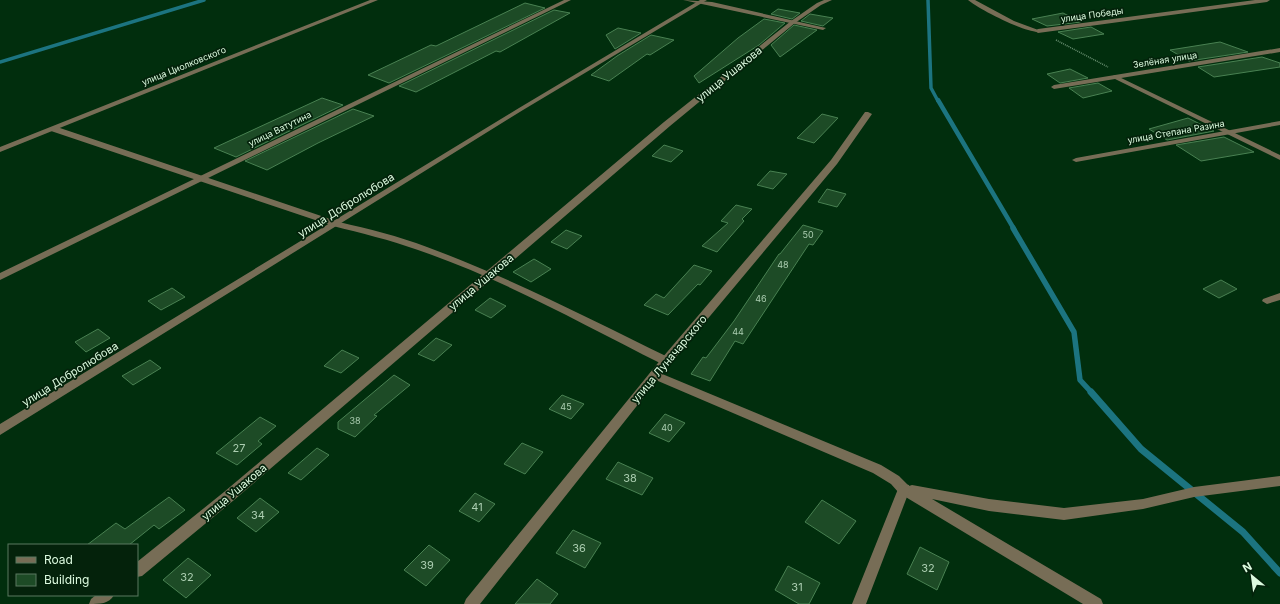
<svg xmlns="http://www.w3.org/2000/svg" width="1280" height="604" font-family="Inter,sans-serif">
<rect width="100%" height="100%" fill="#012e0d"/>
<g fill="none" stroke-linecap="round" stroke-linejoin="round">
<path stroke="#1c7480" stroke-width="3.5" d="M928,0l3,88 7,13
M0,62l204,-62"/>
<path stroke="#1c7480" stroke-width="4.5" d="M938,100l76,129"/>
<path stroke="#1c7480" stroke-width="5.5" d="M1013,228l61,104 6,48 12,13"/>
<path stroke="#1c7480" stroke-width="7" d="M1091,392l50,57 102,83 37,41"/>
</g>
<path fill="#1d4b26" stroke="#498152" d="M525,3l20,5 -156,75 -21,-8 63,-30 5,1z
M778,9l22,4 -8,6 -21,-5z
M554,10l16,3 -70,39 -4,-1 -80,41 -17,-6z
M1063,13l18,9 -34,4 -15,-7z
M810,14l23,4 -10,8 -22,-5z
M764,19l21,4 -26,22 -60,38 -5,-7 44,-38z
M794,25l23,5 -37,27 -9,-12z
M1091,27l13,7 -31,5 -15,-7z
M618,28l23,5 -26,16 -9,-14z
M651,35l23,5 -24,15 -3,-1 -38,27 -18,-6 26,-19z
M1220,42l28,10 -59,9 -19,-11z
M1262,57l18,6v4l-66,10 -16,-10z
M1070,69l18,9 -28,5 -13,-9z
M1098,83l14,8 -29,7 -14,-10z
M322,98l21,7 -107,52 -22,-9z
M353,109l21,7 -56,27 -51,27 -22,-9z
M822,114l16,4 -24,25 -17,-5z
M1188,118l26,13 -47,9 -18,-11z
M1224,137l30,15 -53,9 -25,-16z
M664,145l19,6 -12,11 -19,-6z
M770,171l17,3 -14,15 -16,-4z
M827,189l19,5 -9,13 -19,-5z
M736,205l16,4 -10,10 2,2 -27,31 -15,-6 26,-23 -7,-2z
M803,225l20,6 -10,14 -4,-1 -66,100 -8,-3 -25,40 -19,-7 12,-17 3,1 28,-37 45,-67h1z
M566,230l16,6 -15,13 -16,-7z
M534,259l17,10 -20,13 -18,-10z
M694,265l18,6 -12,14 -2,-1 -30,31 -24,-10 12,-11 8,4z
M1221,280l16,9 -18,9 -16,-9z
M172,288l13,9 -24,13 -13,-9z
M490,298l16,8 -15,12 -16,-8z
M98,329l12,9 -24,14 -11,-10z
M436,338l16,7 -18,16 -16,-7z
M342,350l17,8 -18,15 -17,-7z
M150,360l11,8 -28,17 -11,-9z
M394,375l16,10 -36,30 3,1 -22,21 -17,-8v-7z
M562,395l22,9 -13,15 -22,-10z
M665,414l20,9 -16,19 -20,-9z
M260,417l16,9 -18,15 4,3 -25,21 -21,-12z
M522,443l21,9 -18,22 -21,-10z
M317,448l12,7 -28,25 -13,-7z
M618,462l35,16 -11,17 -36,-16z
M475,493l20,11 -16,18 -20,-11z
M169,497l16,13 -26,19 -5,-4 -25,20h-42l29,-22 9,6z
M260,498l19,14 -23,20 -19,-14z
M822,500l34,21 -17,23 -34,-22z
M573,530l28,13 -16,25 -29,-15z
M429,545l21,15 -24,26 -22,-16z
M920,547l29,15 -12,28 -30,-16z
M188,558l23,17 -25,23 -23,-18z
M788,566l32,17 -11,21h-10l-24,-14z
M537,579l21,15 -8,10h-35z"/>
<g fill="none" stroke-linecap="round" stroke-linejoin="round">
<path stroke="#6b9173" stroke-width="1.5" stroke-dasharray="1 1" stroke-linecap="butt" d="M1056,40l52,27"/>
<path fill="#776d56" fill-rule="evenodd" d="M683,0l29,2 114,26 -3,2z
M968,0h7l39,21 27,10c-9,6 -64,-23 -73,-31z
M1115,75l165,80v5l-167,-82v-2z
M51,127h6l282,95c30,7 59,14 88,25 84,31 163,72 243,111l1,3 -1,3h-8c-80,-40 -159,-85 -244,-114 -28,-10 -57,-17 -85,-24l-282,-95z
M655,371l226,94 18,11 10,10 3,-1 77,14 75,9 79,-9 51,-12 86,-11v10l-86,11 -51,12 -79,11 -75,-9 -57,-12 169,100 2,5h-20l-184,-111 -8,-9 -18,-11 -222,-95 -2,-3 2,-3z"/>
<path fill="#776d56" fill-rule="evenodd" d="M370,0h8l-378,152v-5z
M564,0h7l-571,280v-7z
M700,0h7l-184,110 -523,325v-11l519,-316z
M824,0h8l-11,5 -26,18 -125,103 -436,374 -92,76 -5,1v-15l87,-70 440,-370 127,-101 26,-18z
M1255,0h15l-3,2 -229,31 -3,-2 3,-2z
M1280,48v4l-226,37 -3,-2 3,-2z
M865,112h3l4,2 -35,50 -167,200 -190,240h-16l2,-5 196,-241 169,-198z
M1280,121v4l-204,37 -4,-2 4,-2z
M1280,293v7l-13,4 -5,-3 1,-2z
M904,484l5,1 1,4 -44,115h-14l46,-115 1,-4z
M96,595h18c-5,9 -14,9 -25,9l2,-5z"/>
</g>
<g text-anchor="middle" stroke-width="3.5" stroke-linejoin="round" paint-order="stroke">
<g font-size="9" fill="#dcfadf" stroke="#04220b">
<text transform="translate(1092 15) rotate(-8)" y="3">улица Победы</text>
<text transform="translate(1165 60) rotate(-9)" y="3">Зелёная улица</text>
<text transform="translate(184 66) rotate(-22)" y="3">улица Циолковского</text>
<text transform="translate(280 129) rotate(-26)" y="3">улица Ватутина</text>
<text transform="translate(1176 132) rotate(-10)" y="3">улица Степана Разина</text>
</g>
<g font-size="9" fill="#acceb1">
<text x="808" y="238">50</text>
<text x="783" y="268">48</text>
<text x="761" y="302">46</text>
<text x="738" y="335">44</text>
<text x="566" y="410">45</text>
<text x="355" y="424">38</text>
<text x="667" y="431">40</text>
</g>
<g font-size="11" fill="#dcfadf" stroke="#04220b">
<text transform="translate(729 74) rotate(-39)" y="4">улица Ушакова</text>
<text transform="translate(346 205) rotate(-32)" y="4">улица Добролюбова</text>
<text transform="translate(481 282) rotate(-40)" y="4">улица Ушакова</text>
<text transform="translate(669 359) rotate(-50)" y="4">улица Луначарского</text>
<text transform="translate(70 374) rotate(-32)" y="4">улица Добролюбова</text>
<text transform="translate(234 492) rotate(-40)" y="4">улица Ушакова</text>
</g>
<g font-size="11" fill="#acceb1">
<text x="239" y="452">27</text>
<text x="630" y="482">38</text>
<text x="477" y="511">41</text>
<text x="258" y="519">34</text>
<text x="579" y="552">36</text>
<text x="427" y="569">39</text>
<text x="928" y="572">32</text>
<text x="187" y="581">32</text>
<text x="797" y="591">31</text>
</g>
</g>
<rect x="8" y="544" width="130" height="52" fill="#04220b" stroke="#5a7860"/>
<rect x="16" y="557" width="20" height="6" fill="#776d56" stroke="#5a7860"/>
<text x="44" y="564" font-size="12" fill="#dcfadf">Road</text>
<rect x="16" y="574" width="20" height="12" fill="#1d4b26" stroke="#5a7860"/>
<text x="44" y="584" font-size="12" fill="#dcfadf">Building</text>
<g transform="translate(1252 576) rotate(331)" stroke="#04220b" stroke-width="3" paint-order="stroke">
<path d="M0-3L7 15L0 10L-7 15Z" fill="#dcfadf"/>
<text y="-6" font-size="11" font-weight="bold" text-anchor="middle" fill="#dcfadf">N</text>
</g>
</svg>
